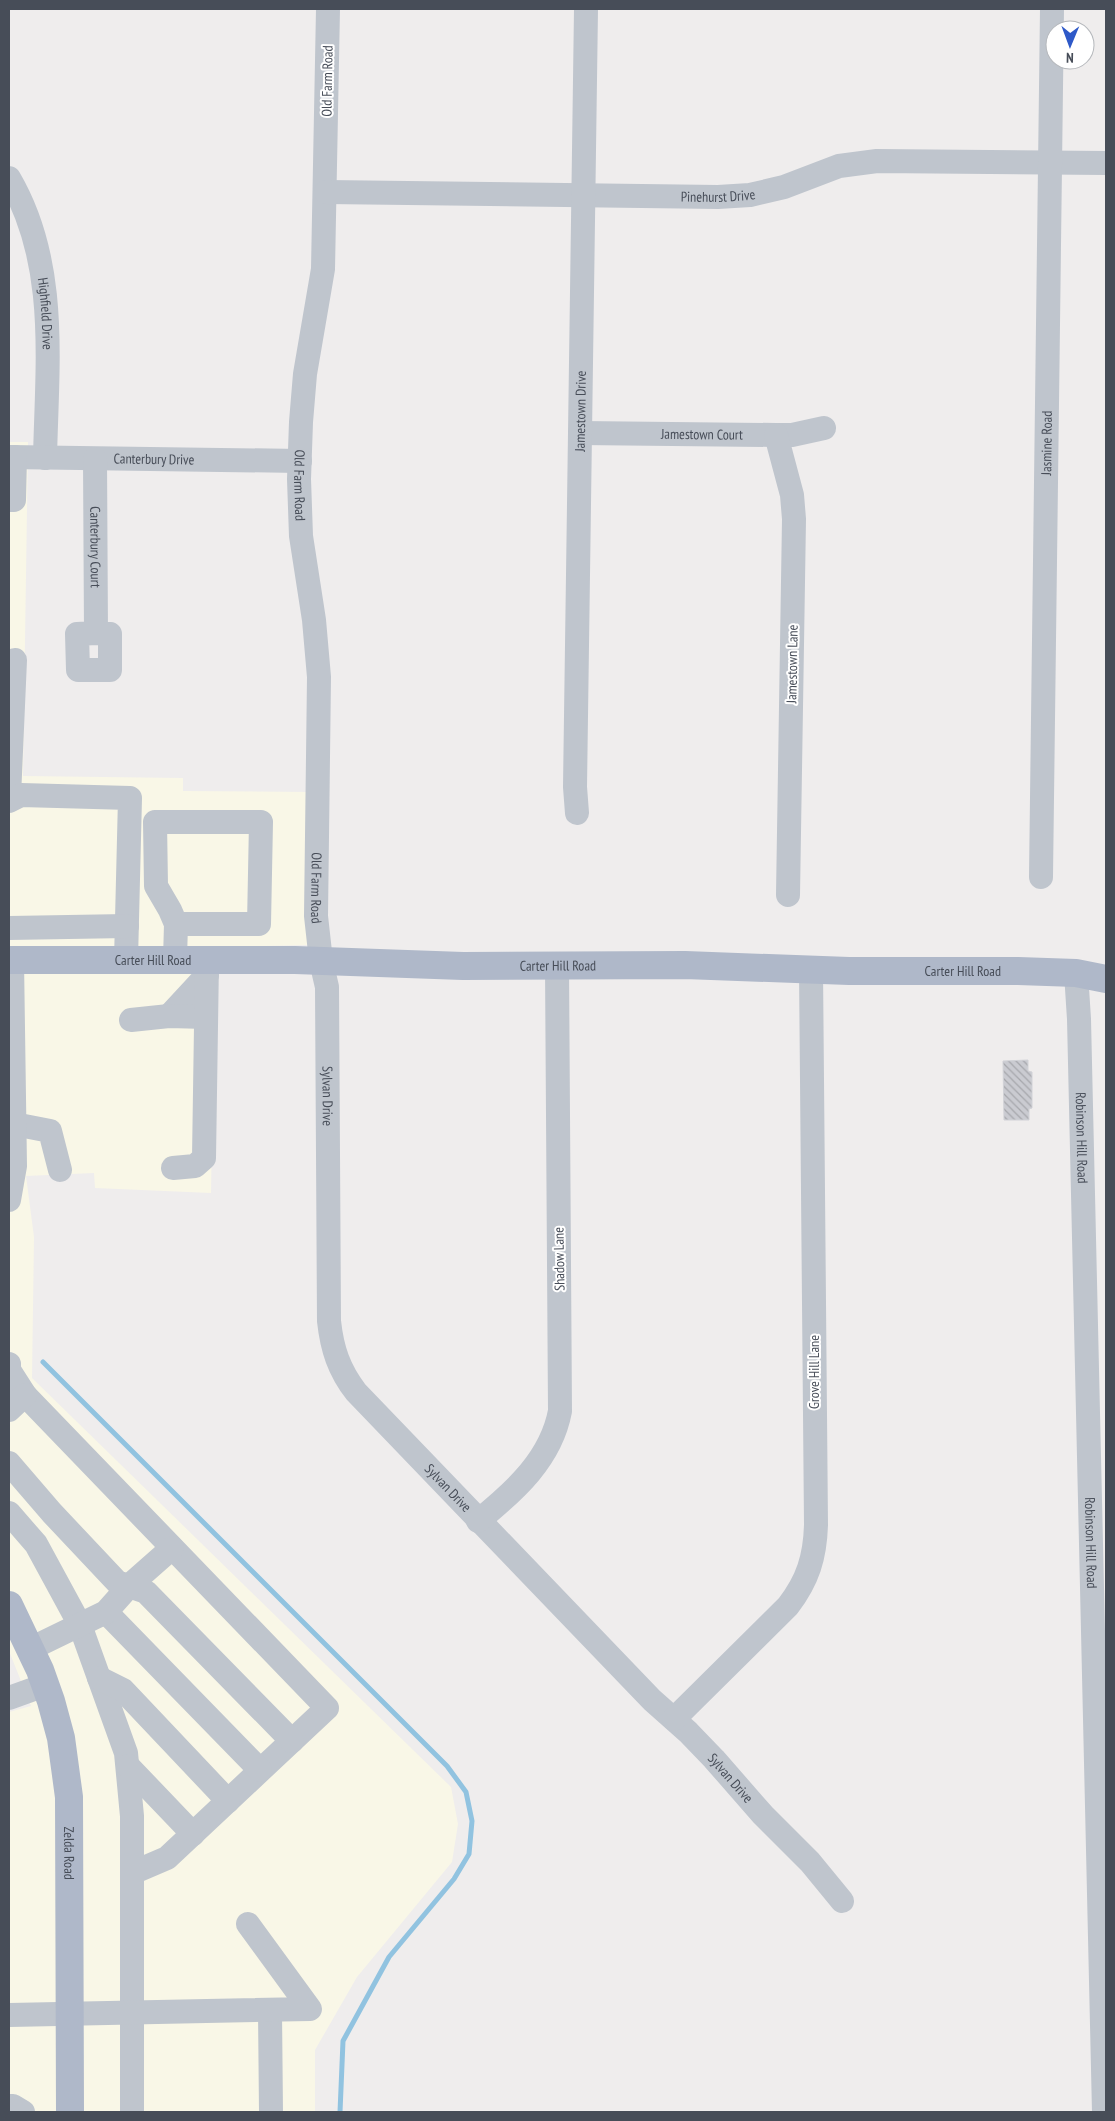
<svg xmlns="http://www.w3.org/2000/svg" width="1115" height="2121" font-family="'PT Sans Narrow',sans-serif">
<defs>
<pattern id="building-back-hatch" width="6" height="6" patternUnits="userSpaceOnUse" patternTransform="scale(1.25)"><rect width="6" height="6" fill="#cacbd1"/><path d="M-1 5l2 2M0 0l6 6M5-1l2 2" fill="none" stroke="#a6a7ac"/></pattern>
</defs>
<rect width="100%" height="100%" fill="#efeded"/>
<path fill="#f9f7e7" d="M9,442h19l-5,334 160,2v13l125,1 -1,153 -92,2 -4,246 -116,-5 -1,-15 -68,3 8,61 -2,141 419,409 7,37 -6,38 -95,115 -42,73v62h-306v-400l22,-6 -22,-55z"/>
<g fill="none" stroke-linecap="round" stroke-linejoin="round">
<path stroke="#91c3e0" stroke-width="5" d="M43,1362l404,404 19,26 6,29 -3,33 -15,25 -65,78 -46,84 -3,71"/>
</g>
<path fill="url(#building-back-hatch)" stroke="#d1d2d7" d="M1028,1060v11l4,1v36l-3,1v11h-25l-1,-59z"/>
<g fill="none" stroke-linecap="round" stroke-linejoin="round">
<g stroke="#bfc5cd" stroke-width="24">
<path id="s1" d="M328,9l-5,260 -18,105 -4,48 -2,57 2,57 13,84 5,57 -3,239 5,45 6,26 2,334c3,28 10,49 27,71l296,308 36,32 26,27 49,56 47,47 32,39"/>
<path id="s2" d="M9,178c50,85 38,185 36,280"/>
<path id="s3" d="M326,192l392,5 32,-2 34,-8 55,-21 38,-5 229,2"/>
<path id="s4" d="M580,433l196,2h16l32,-7"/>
<path d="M776,435l16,60 2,24 -6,376"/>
<path id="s5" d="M9,457l291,4"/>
<path id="s6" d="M95,459l1,174 14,1v36h-32l-1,-36 19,-1"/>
<path d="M9,500h5l1,-43"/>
<path d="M9,797l6,-137"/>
<path d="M9,801l12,-6 109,3 -4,162"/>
<path id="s7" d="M577,813l-2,-26 11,-778"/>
<path id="s8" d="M1041,877l11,-868"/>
<path d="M9,928l118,-2"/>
<path d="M175,959l1,-35 -6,-14 -14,-24 -1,-64h106l-2,102h-83"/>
<path id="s9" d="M1076,973l3,46 25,1093"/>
<path d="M169,1016l38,-41"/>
<path d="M131,1020l38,-4 37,1"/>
<path d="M14,1124l36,7 10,39"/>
<path d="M173,1168l22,-2 9,-8 3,-198"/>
<path d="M9,1200l6,-34 -3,-206"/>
<path d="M9,1364v6l16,25 302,313 -160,150 -35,15"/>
<path d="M9,1410l16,-15"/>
<path d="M9,1463l43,50 65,69 29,10 146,149"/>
<path d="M9,1513l27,31 44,81 46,128 6,63v296"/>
<path d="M478,1521c37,-30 73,-62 82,-110l-3,-445"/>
<path d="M106,1612l154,158"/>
<path d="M30,1649l76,-37 24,-27 42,-37"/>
<path d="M99,1678l24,12 105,111"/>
<path d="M9,1698l36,-13"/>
<path d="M674,1719l114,-113c20,-26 27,-49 28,-81l-5,-556"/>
<path d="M128,1766l65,68"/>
<path d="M270,2011l1,101"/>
<path d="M9,2015l301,-6 -62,-85"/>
<path d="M9,2106h4l10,6"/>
</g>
<g stroke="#afb8c9" stroke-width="28">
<path id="s10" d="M9,960h286l168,6 222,-1 164,6h169l58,2 30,6"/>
<path id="s11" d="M9,1605l31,65 11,31 10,37 8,59 1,315"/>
</g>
</g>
<g text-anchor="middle" stroke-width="4" stroke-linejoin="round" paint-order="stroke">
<g font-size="14" fill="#474d58" stroke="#fff">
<text transform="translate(327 81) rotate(-89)" y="5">Old Farm Road</text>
<text dy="5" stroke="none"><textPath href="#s3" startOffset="392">Pinehurst Drive</textPath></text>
<text dy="5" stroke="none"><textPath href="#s2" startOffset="142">Highfield Drive</textPath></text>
<text dy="5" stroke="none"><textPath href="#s7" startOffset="402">Jamestown Drive</textPath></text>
<text dy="5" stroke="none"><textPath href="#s4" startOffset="122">Jamestown Court</textPath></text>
<text dy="5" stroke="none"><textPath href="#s8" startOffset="434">Jasmine Road</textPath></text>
<text dy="5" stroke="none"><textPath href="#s5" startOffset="145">Canterbury Drive</textPath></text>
<text dy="5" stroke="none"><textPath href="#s1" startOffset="478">Old Farm Road</textPath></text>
<text dy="5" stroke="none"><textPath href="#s6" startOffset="88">Canterbury Court</textPath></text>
<text transform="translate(792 664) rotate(-89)" y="5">Jamestown Lane</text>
<text dy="5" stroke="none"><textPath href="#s1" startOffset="882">Old Farm Road</textPath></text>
<text dy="5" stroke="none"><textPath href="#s10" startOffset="144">Carter Hill Road</textPath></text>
<text dy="5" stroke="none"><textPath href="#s10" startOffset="549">Carter Hill Road</textPath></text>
<text dy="5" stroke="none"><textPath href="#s10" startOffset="954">Carter Hill Road</textPath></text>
<text dy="5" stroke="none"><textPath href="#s1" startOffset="1091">Sylvan Drive</textPath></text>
<text dy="5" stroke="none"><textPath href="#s9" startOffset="165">Robinson Hill Road</textPath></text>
<text transform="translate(559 1259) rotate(-91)" y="5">Shadow Lane</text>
<text transform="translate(814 1372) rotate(-90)" y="5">Grove Hill Lane</text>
<text dy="5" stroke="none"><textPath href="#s1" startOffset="1526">Sylvan Drive</textPath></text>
<text dy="5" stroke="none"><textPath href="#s9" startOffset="570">Robinson Hill Road</textPath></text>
<text dy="5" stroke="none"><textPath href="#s1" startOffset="1931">Sylvan Drive</textPath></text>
<text dy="5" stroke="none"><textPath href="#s11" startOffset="259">Zelda Road</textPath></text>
</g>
</g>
<rect width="1115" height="2121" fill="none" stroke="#474d58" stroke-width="20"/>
<g transform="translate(1070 45) rotate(181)"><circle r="24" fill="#ffffff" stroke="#b5b8bc"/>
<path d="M0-4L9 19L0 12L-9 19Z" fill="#2e59c8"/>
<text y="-8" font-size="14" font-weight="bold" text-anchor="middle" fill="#474d58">N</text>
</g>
</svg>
